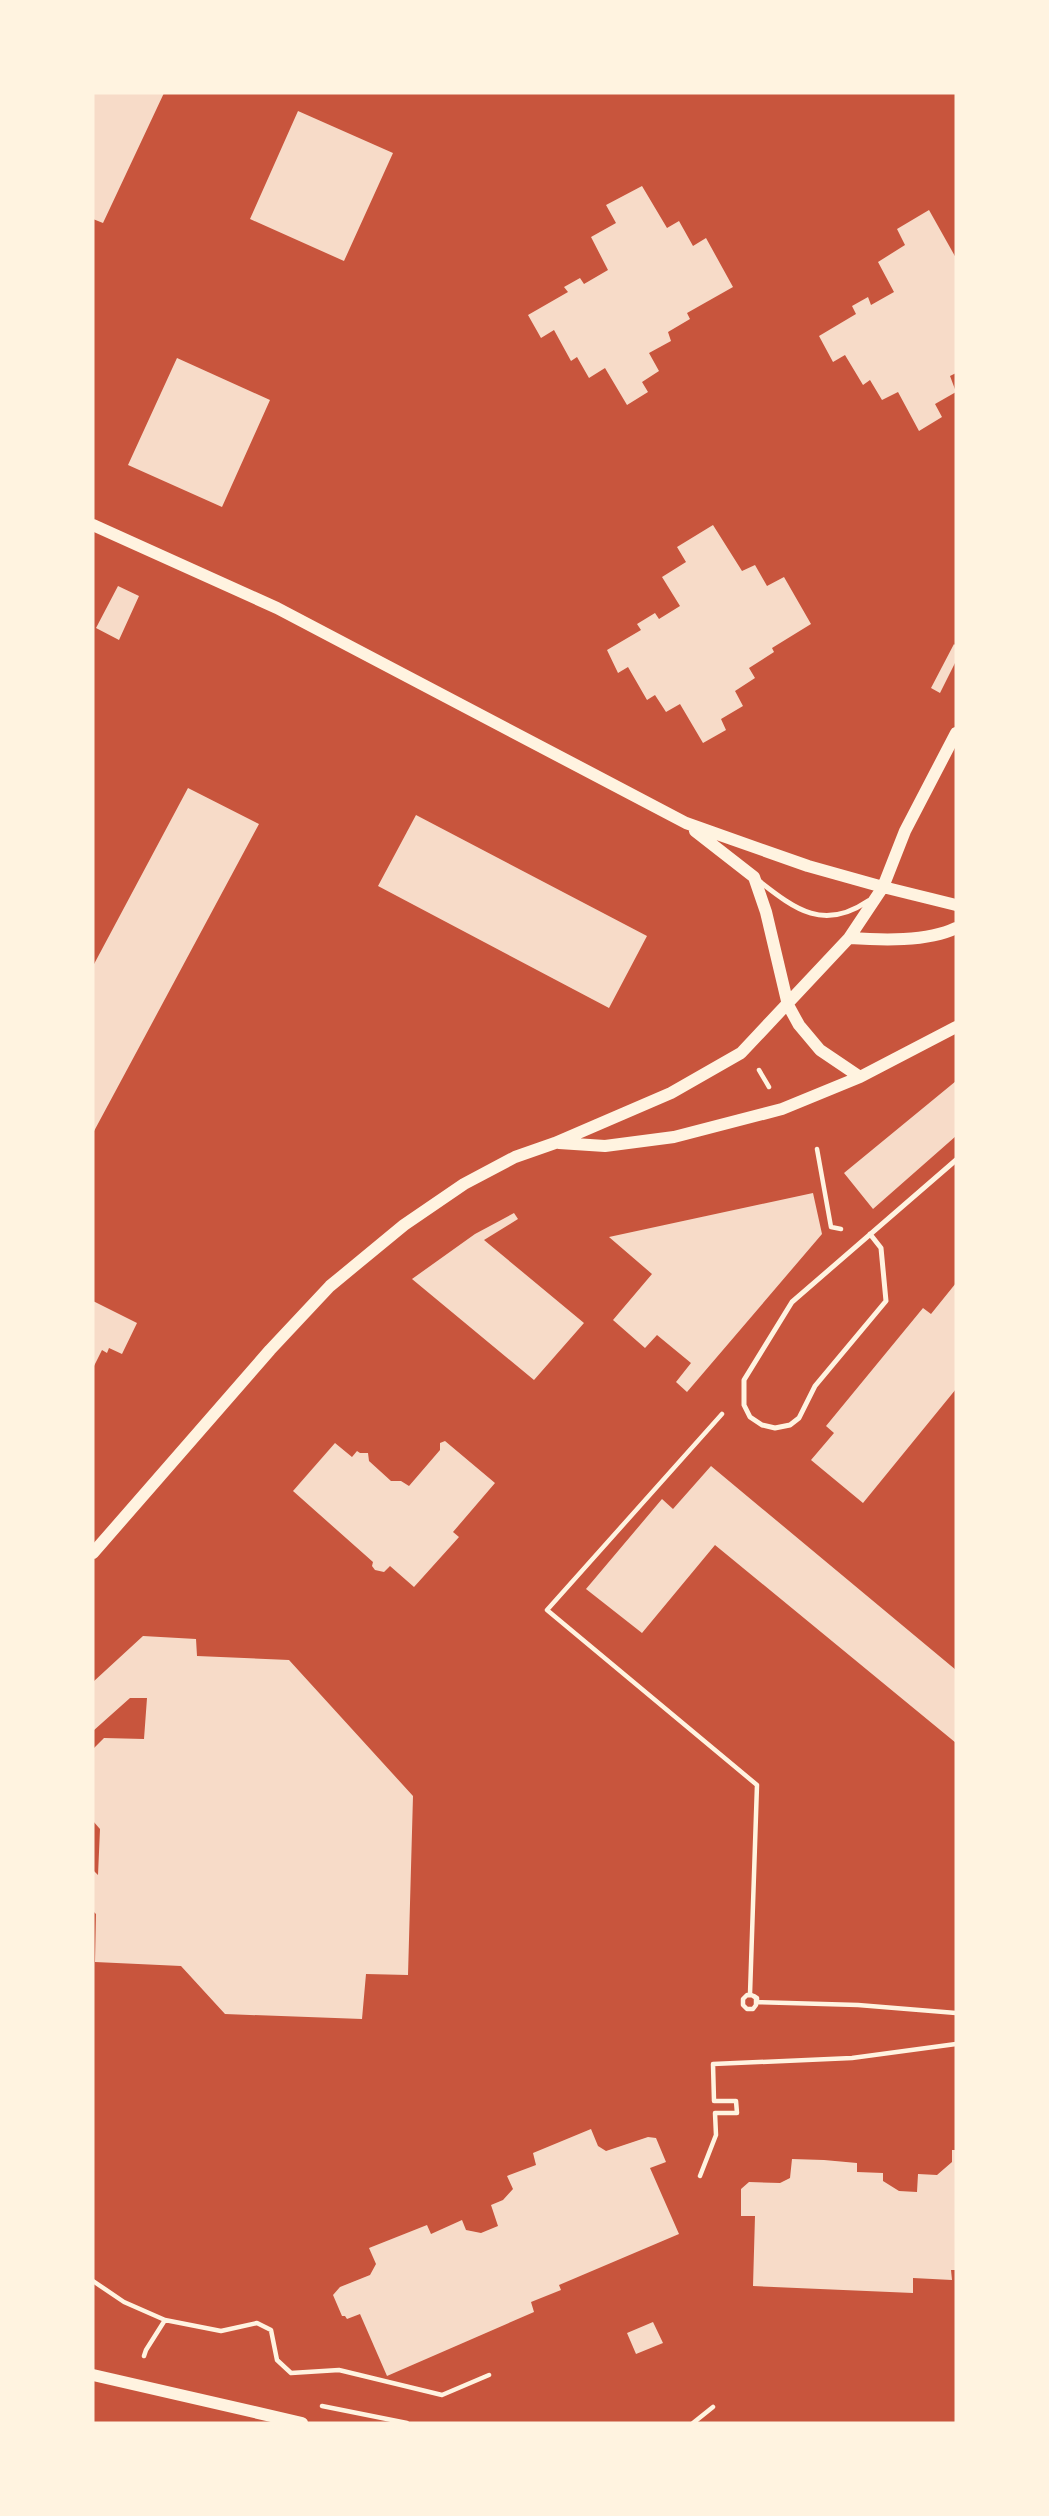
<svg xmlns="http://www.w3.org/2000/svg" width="1049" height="2516" font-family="Quicksand,sans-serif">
<rect width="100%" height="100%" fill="#c8553d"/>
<path fill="#f7dbc8" d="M93,93h71l-61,130 -10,-4z
M298,111l95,42 -49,108 -94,-42z
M642,186l25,42 12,-7 14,25 13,-8 27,49 -46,26 3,6 -22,13 3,9 -22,12 10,18 -17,11 6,10 -21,13 -22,-37 -16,10 -12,-21 -6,4 -17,-31 -13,8 -13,-23 40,-23 -4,-5 16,-9 4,6 24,-14 -17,-33 25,-14 -10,-18z
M929,210l27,48v115l-6,3 6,16 -21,12 7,13 -23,14 -21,-39 -16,8 -12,-20 -7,5 -18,-30 -12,7 -14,-26 37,-22 -4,-8 16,-9 3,8 23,-13 -16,-30 27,-17 -8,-16z
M177,358l93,42 -48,107 -94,-42z
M713,525l29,46 13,-6 12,21 17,-9 27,47 -39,24 2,4 -25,16 6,10 -20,13 8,15 -22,13 5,11 -23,13 -23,-39 -14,8 -11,-17 -8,5 -19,-33 -10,6 -11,-23 34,-20 -4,-6 18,-11 4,6 21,-13 -18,-29 24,-15 -9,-15z
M118,586l21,10 -20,44 -23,-12z
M954,644l2,2v15l-16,32 -9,-5z
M188,788l71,36 -166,309v-167z
M416,815l231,121 -38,72 -231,-122z
M956,1081v55l-83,73 -29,-36z
M813,1193l9,41 -135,158 -11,-10 15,-19 -34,-28 -12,13 -32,-28 39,-46 -43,-37z
M514,1213l4,6 -34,21 100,83 -50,57 -122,-101 63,-45z
M956,1283v106l-93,114 -52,-43 23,-27 -8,-7 97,-118 8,6z
M93,1301l44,22 -15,31 -13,-6 -2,5 -5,-3 -9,18z
M445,1441l50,42 -42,49 6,5 -45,50 -24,-21 -6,6 -9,-2 -3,-4 1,-4 -80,-71 42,-48 17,14 5,-6 3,2h8l1,8 22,20h10l8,5 31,-36v-7z
M711,1466l245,204v73l-241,-198 -73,88 -56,-44 76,-90 11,10z
M143,1636l53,3 1,17 92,4 124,136 -5,179 -42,-1 -4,45 -137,-5 -44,-48 -86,-4 1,-48 -3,-3v-41l5,5 2,-46 -7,-8v-72l11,-11 40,1 3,-41h-17l-37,33v-49z
M591,2129l7,17 8,5 42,-14 8,1 10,24 -16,6 29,66 -120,51 2,5 -30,12 3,10 -147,64 -27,-62 -13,5 -2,-3h-3l-9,-21 7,-8 30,-12 6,-11 -7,-16 58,-23 4,9 31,-14 4,10 15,3 17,-7 -7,-21 12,-5 10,-11 -6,-13 29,-11 -3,-12z
M952,2150h4v120h-5l1,10 -39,-2v15l-160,-7 2,-70h-14v-27l8,-7 31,1 10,-5 2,-19 32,1 33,3v9l26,1v8l16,10 18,1 1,-18 19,1 15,-13z
M653,2322l10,21 -27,11 -9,-21z"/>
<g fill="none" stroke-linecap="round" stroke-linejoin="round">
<path stroke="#fff3e0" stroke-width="4.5" d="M759,1070l10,17
M817,1149l14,78 10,2
M722,1414l-175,196 210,175 -7,209 6,4v7l-3,4h-6l-4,-4v-6l4,-4c4,0 6,0 10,3v4l101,3 98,8
M700,2176l16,-41 -1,-22h22l-1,-12h-22l-1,-37 139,-6 104,-14
M93,2281l31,21 41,18 -19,30 -2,6
M165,2320l56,11 36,-8 14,7 6,30 14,13 48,-3 103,25 47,-20
M322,2406l85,17
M693,2423l20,-16"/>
<path stroke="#fff3e0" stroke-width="5" d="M759,881c37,29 65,50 109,20
M870,1234l11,14 5,53 -71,85 -16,32 -9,7 -15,3 -13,-3 -12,-8 -6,-12v-25l48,-78 164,-142"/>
<path stroke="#fff3e0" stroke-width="12" d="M93,525l184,83 409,215 122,43 75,21 73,18
M695,831l59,46 12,35 22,93 11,20 21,25 40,27
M849,938c32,2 78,4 107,-10
M559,1143l46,3 69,-9 108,-28 78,-32 96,-50
M93,1553l177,-203 60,-64 74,-61 60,-41 51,-27 40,-14 116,-50 70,-40 108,-115 34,-51 22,-56 51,-98
M93,2375l209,48"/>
</g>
<rect width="1049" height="2516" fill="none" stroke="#fff3e0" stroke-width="189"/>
</svg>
